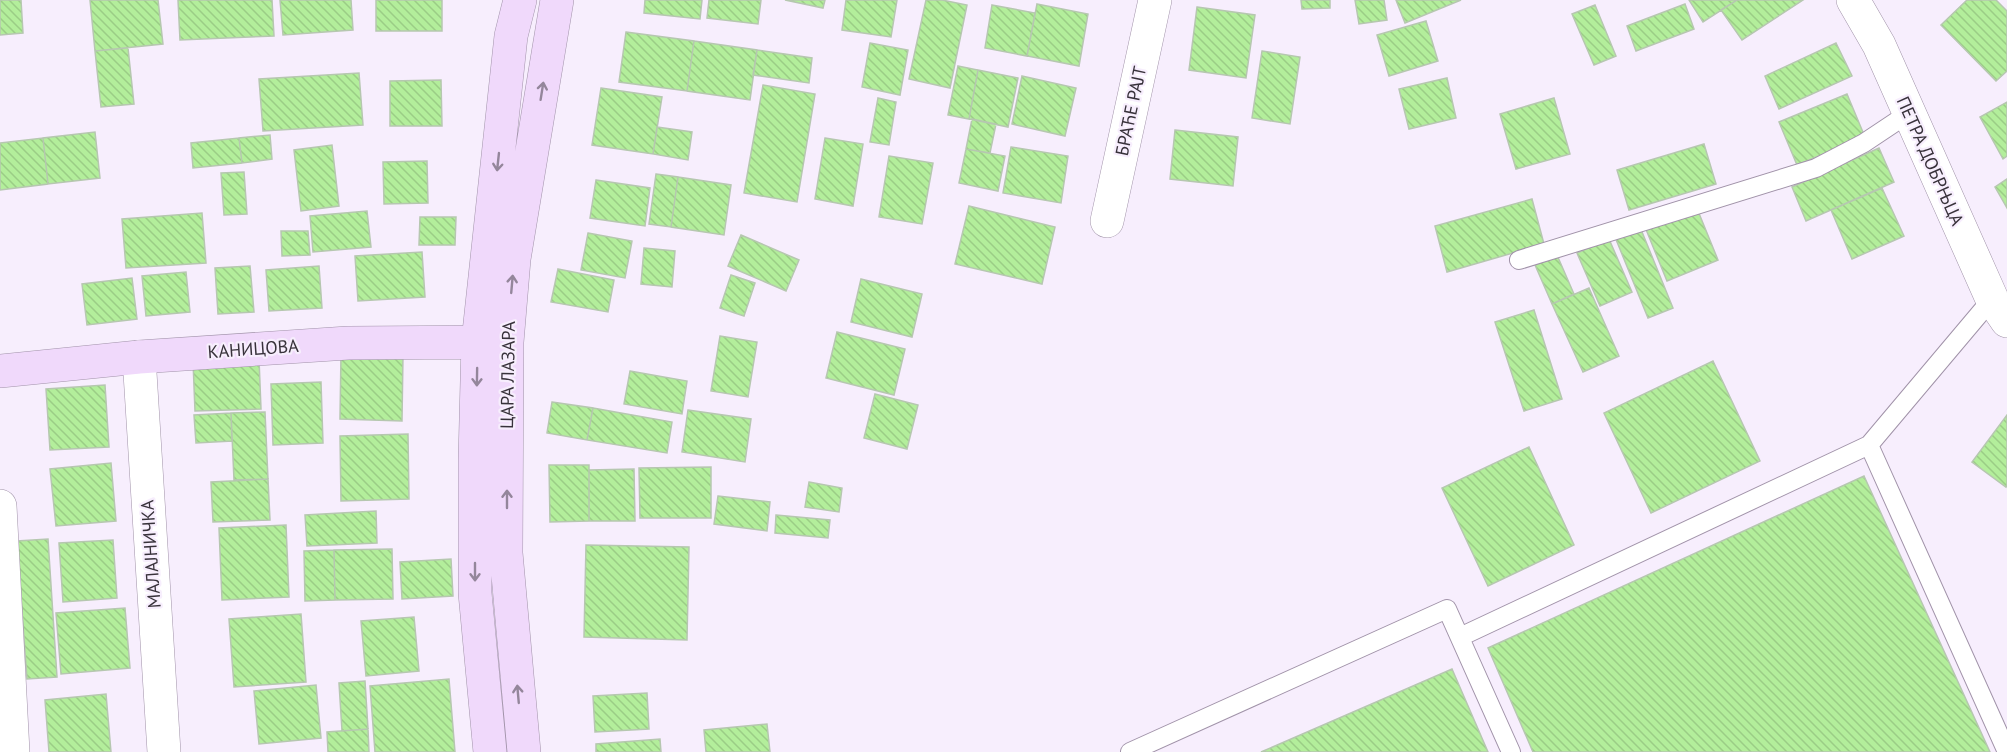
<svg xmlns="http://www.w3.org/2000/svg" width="2007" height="752" font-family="'PT Sans',sans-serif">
<defs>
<pattern id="building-back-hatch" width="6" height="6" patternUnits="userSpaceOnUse" patternTransform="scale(1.5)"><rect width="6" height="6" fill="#b3ee9b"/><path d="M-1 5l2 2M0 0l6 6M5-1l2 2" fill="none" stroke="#9bcd86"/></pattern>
</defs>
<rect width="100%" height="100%" fill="#f7eefd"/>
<path fill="url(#building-back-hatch)" stroke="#b6c7b0" stroke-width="1.5" d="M0,0h21l2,33 -23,2z
M90,0h68l5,44 -68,7z
M178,0h94l2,36 -94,4z
M280,0h71l2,30 -70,5z
M376,0h66v31h-66z
M645,0h57l-2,19 -56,-6z
M709,0h52l-3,24 -51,-6z
M785,0h40l-2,8z
M846,0h51l-6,37 -49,-7z
M926,0h16l25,5 -17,83 -41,-9z
M1301,0h29v8l-28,1z
M1355,0h29l3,20 -28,4z
M1396,0h65l-56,23z
M1689,0h48l-34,22z
M1737,0h66l-61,40 -21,-30z
M1967,0h29l11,11v60l-11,10 -55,-56z
M1037,4l51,10 -9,52 -52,-10z
M1685,4l9,25 -58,22 -9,-25z
M992,5l43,8 -8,43 -42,-8z
M1595,5l21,51 -22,9 -22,-51z
M1197,7l58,8 -9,63 -57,-8z
M1426,21l12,40 -49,15 -12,-41z
M626,32l68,9 -7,50 -68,-9z
M694,41l63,9 -7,50 -63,-9z
M870,43l38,7 -8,45 -38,-8z
M1836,43l16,33 -73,33 -14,-33z
M128,48l6,56 -33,3 -6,-56z
M757,50l55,8 -3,25 -56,-8z
M1262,51l38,6 -10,67 -38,-6z
M958,66l20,4 -9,49 -21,-4z
M978,70l40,8 -10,49 -39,-8z
M359,73l4,52 -100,6 -4,-52z
M1022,76l54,12 -11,48 -53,-12z
M1447,78l9,40 -47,11 -10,-40z
M441,80l1,46h-52v-45z
M763,85l52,9 -18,108 -53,-9z
M601,88l61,9 -9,57 -61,-9z
M1847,94l18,43 -68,28 -18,-43z
M878,98l18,4 -7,43 -19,-3z
M1554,98l16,56 -54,15 -16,-55z
M2007,102v54l-4,3 -23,-42z
M972,119l24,5 -6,29 -24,-4z
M657,127l35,5 -4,28 -35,-6z
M1175,130l63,7 -5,49 -63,-7z
M95,132l5,46 -52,6 -5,-46z
M270,135l2,24 -30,4 -3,-25z
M43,138l5,46 -48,6v-47z
M239,138l3,25 -49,5 -2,-25z
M825,138l38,6 -10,62 -38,-7z
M1704,144l12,40 -87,26 -12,-40z
M332,145l7,61 -38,5 -7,-61z
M1011,147l57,9 -7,47 -58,-10z
M1879,148l15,34 -88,39 -14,-34z
M966,149l39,7 -7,35 -39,-8z
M889,156l44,7 -11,61 -43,-7z
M427,161l1,42 -44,1 -1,-42z
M244,172l3,42 -23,1 -3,-42z
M656,174l22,3 -7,50 -22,-3z
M678,177l53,8 -7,50 -53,-8z
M2007,179v29l-12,-21z
M596,180l54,8 -5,38 -55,-8z
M1882,188l22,48 -52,23 -21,-49z
M1532,199l12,45 -97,28 -12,-46z
M969,206l86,21 -13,57 -87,-20z
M1696,206l22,54 -51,21 -22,-54z
M367,211l4,36 -58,5 -3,-36z
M202,213l4,50 -80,5 -4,-49z
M420,217h36l-1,28h-36z
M1640,227l33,81 -25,10 -33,-81z
M281,231h27l2,24 -28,1z
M588,233l44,8 -7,37 -44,-8z
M741,235l58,25 -13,31 -58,-25z
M1609,239l23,53 -32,14 -23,-53z
M644,248l31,3 -3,36 -31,-3z
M422,252l3,45 -67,4 -3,-45z
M1557,255l17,39 -22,10 -17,-39z
M250,266l4,46 -36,2 -3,-46z
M319,266l3,42 -53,3 -3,-41z
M558,269l56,11 -6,32 -57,-10z
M186,272l4,40 -44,4 -4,-40z
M731,275l24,8 -11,33 -24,-8z
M132,278l5,41 -50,6 -5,-41z
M861,279l61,15 -10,43 -61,-15z
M1589,288l30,68 -36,16 -31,-68z
M1534,310l28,89 -38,12 -29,-89z
M837,332l68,17 -11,46 -68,-17z
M720,336l37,6 -9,55 -37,-6z
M341,354l62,1 -1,66 -62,-2z
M259,359l2,50 -66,2 -2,-50z
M1713,361l47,100 -109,52 -47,-100z
M630,371l57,10 -5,33 -58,-10z
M321,382l2,61 -50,2 -2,-61z
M105,385l4,62 -59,3 -4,-61z
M875,394l43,11 -11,44 -43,-11z
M552,402l41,6 -6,32 -40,-7z
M593,408l79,14 -5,31 -80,-13z
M688,410l63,9 -6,43 -63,-10z
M265,412l3,67 -34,1 -3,-67z
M231,413l1,28 -36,2 -2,-28z
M2007,415v70l-1,2 -34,-25z
M408,434l1,65 -68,2 -1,-65z
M1529,447l45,98 -86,41 -46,-98z
M111,463l5,58 -60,5 -6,-57z
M549,465h40v56l-39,1z
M711,467v51h-71l-1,-50z
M634,469l1,52h-46v-51z
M1864,476l126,276h-457l-45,-104z
M268,479l2,41 -57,2 -2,-40z
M809,482l33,6 -3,24 -34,-5z
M718,496l52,6 -3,29 -53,-7z
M376,511l1,32 -70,3 -2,-31z
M776,515l54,5 -2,18 -53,-5z
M286,525l3,72 -67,3 -3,-72z
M48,539l9,138 -30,2 -10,-138z
M113,540l4,58 -54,4 -4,-59z
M586,545l103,2 -2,93 -103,-3z
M392,549l1,50 -58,1 -1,-50z
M334,550l1,50 -30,1 -1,-50z
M451,559l2,37 -51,3 -2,-37z
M125,608l5,60 -69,6 -5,-61z
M301,614l5,68 -72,5 -5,-68z
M414,617l5,54 -53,5 -5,-55z
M1452,669l36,83h-227z
M449,679l6,73h-80l-5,-66z
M365,681l3,48 -26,2 -3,-48z
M316,685l5,53 -62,6 -5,-53z
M647,693l2,36 -54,3 -2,-36z
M106,694l5,58h-62l-4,-52z
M767,724l3,28h-64l-2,-22z
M368,729l1,23h-41l-1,-20z
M660,739l1,13h-65v-8z"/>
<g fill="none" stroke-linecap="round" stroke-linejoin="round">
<defs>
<path id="lane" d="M1519,260l297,-92 48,-25 45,-30
M1869,445l123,-146
M1460,637l409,-192 138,307
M1130,752l317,-143 64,143"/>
<path id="street" d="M1853,0l26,45 113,254 15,22
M1107,221l48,-221
M139,357l25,395
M0,506l13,246"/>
<path id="secondary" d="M0,371l139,-14 209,-14 152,-1
M490,752l-15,-159v-134l3,-117 33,-306 9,-36
M524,752l-18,-199 1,-211 7,-83 43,-259"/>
</defs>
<use href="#lane" stroke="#a193a9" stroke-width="20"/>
<use href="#street" stroke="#a193a9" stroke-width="34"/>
<use href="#secondary" stroke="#a193a9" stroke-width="34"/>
<use href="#lane" stroke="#fff" stroke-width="18"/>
<use href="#street" stroke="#fff" stroke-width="33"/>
<use href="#secondary" stroke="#f0d9fb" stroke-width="33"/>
</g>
<defs><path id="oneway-shaft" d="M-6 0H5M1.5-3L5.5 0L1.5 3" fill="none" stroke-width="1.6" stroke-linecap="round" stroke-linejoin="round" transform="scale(1.5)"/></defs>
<g stroke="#94869b">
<use href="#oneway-shaft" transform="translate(542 91) rotate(-81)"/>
<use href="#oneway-shaft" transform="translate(498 162) rotate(96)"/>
<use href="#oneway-shaft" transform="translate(512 284) rotate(-85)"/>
<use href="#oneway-shaft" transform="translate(477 377) rotate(91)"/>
<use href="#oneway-shaft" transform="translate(507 499) rotate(-90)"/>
<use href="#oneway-shaft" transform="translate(475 572) rotate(90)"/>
<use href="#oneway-shaft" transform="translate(518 694) rotate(-95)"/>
</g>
<g text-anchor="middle" stroke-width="4.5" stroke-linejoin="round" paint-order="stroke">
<g font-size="18" fill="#38323b" stroke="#f7eefd">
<text transform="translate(1131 111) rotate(-78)" y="6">БРАЋЕ РАЈТ</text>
<text transform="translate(1930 161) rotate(66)" y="6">ПЕТРА ДОБРЊЦА</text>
<text transform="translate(253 349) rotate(-4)" y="6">КАНИЦОВА</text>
<text transform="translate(508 375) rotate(-89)" y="6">ЦАРА ЛАЗАРА</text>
<text transform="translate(151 554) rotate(-94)" y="6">МАЛАЈНИЧКА</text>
</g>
</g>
</svg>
